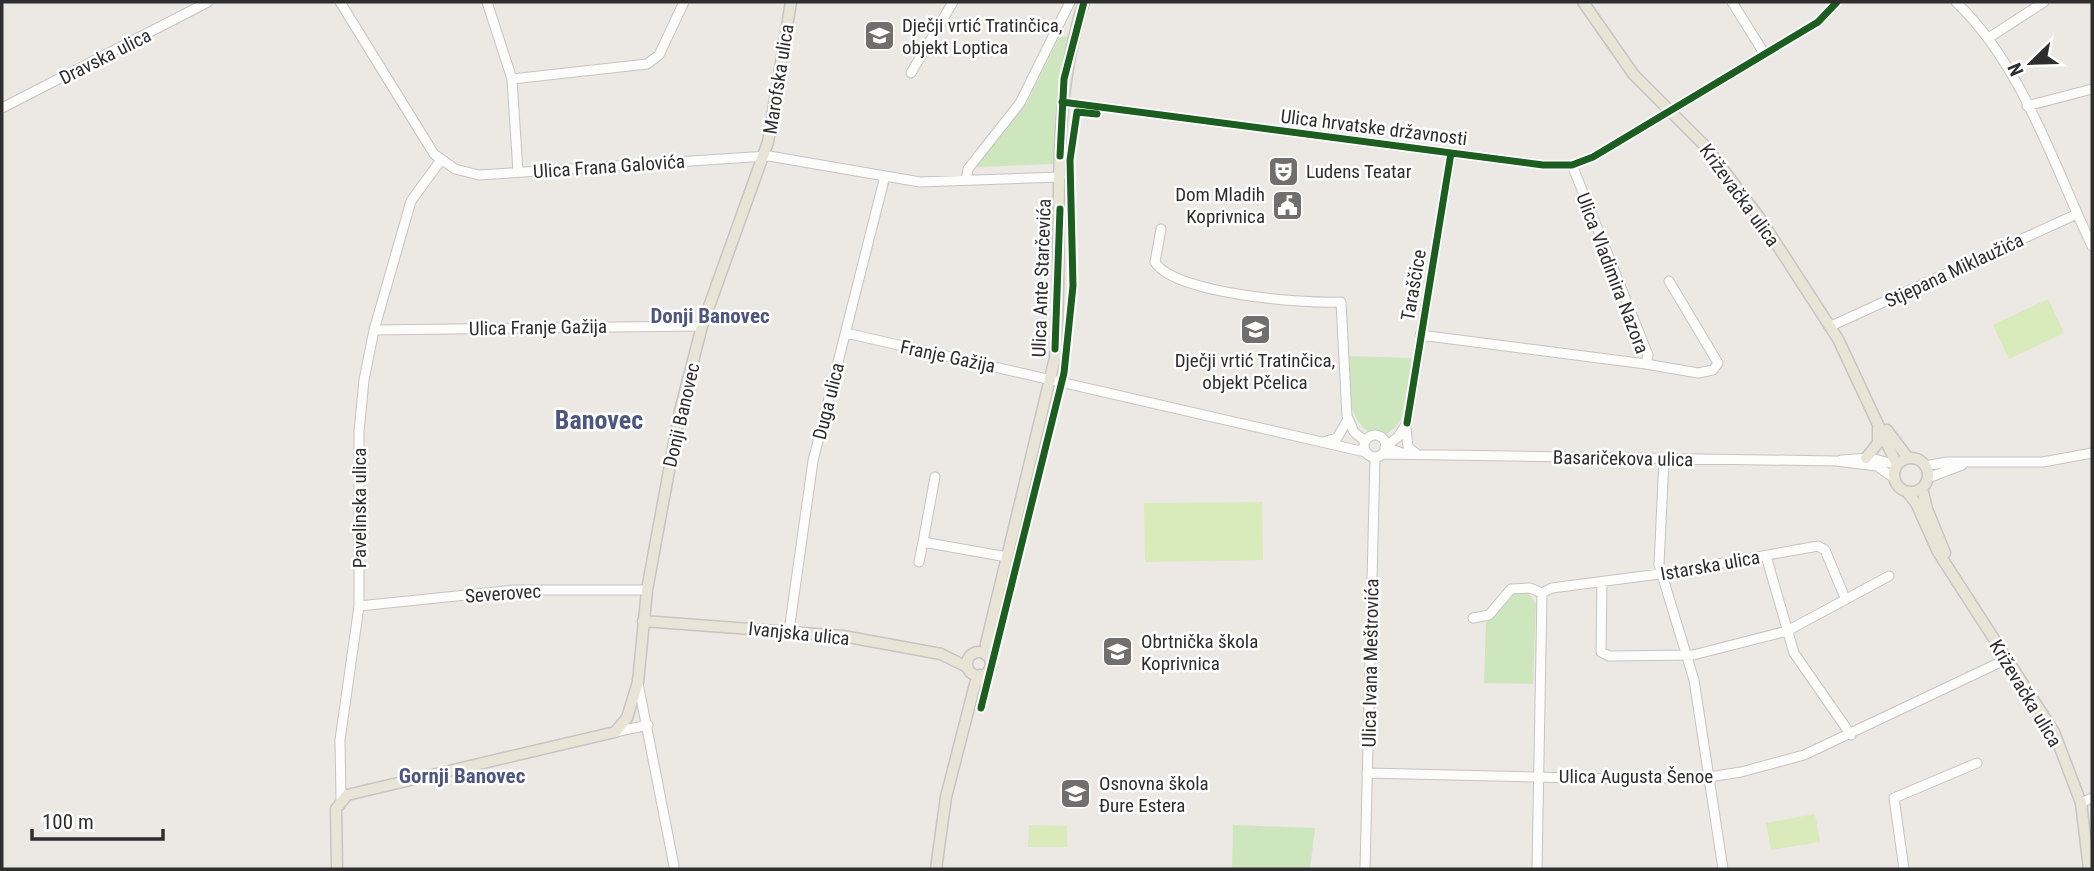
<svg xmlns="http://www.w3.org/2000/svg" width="2094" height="871" font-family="'Roboto Condensed',sans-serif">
<rect width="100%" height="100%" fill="#ece8e4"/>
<path fill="#cee6be" d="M1060,36l7,1 -8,43 -5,84 -78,3 50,-63z
M1349,356l63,2c-4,26 -1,63 -26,76l-5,-3 -12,1c-25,-18 -19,-48 -20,-76z
M1522,592l7,2 7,10 -3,80 -49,-1 2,-61 9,-6 13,-20z
M1233,825l82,3 -5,41h-78z"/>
<path fill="#d9eabb" d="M2048,299l16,34 -55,26 -16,-34z
M1262,502l1,58 -118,2 -1,-59z
M1815,814l5,28 -49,8 -5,-27z
M1029,825l38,1v21h-39z"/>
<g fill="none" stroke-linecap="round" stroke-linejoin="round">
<defs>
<path id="minor" d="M340,2l94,152 21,15 24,6 290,-19 151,26 140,-5
M487,2l25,77 6,93
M1732,2l32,51
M1956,2c67,64 97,162 136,244
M1990,37l54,-35
M911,73l42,-71
M512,79l135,-15 12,-9 25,-53
M1062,102l481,63h29l21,-8 225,-135 19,-20
M2027,106l65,-17
M2,108l206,-106
M966,180l2,-11 52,-66 50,-101
M1161,229l-6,33c19,32 150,42 186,40l6,114 7,16 11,9
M1831,326l246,-112
M374,330l328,-4
M846,333l519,119
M1420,335l226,29 2,-9 -76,-190
M1646,364l52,9 15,-3 5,-7 -49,-82
M1406,428l2,19 10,8
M1364 446a11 11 0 1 1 22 0a11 11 0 1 1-22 0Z
M1326,441l11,-3 11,-19
M1382,454l454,7 41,5 17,12
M1405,454l-20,-7 13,-10 9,-14 44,-270
M1664,459l-5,106 35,115 29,189
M1841,460l30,-2 26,7
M1925,466l22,-4h96l49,-9
M935,477l-12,65 84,15
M1928,478l34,-13
M1766,556l28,97 57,82
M919,562l4,-20
M1602,582l-1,70 8,4 84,-1 94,-24 102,-55
M1542,593l10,-5 115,-15 151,-27 7,4 20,48
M359,606l155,-16h133
M1473,618l16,-3 22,-26 19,-1 12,5 -5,276
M789,631l24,-170 72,-285
M638,683l36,183
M615,732l33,-7
M1367,773l252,6 90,-2 32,-5 63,-17 203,-96
M341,800l-1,-60 19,-134v-174l5,-52 10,-50 37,-129 30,-41
M2081,803l11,-5
M1365,869l10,-412
M1904,869l-10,-71 83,-35"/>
<path id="major" d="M1583,2l51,73 73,73 52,69 79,122 59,126
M1887,430l21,28
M1866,458l12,-15v-15
M1894 475a17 17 0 1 1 34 0a17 17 0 1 1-34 0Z
M1922,488l5,21 18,44
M1907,492l9,11 22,49 116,180 27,71 8,66
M643,621l200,15 98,18 26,13
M967 664a12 12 0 1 1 24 0a12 12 0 1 1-24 0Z
M986,655v-11l69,-286c10,-119 -9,-242 29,-356
M337,869l-1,-60 11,-14 268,-63 12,-14 11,-36 9,-92 33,-179 22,-85 66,-184 23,-140
M936,869l10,-72 29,-113 5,-9"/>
</defs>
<use href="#minor" stroke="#c5c4c5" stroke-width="11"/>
<use href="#major" stroke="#c6c5c4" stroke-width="13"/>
<use href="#minor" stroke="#fcfcfb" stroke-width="9"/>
<use href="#major" stroke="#e8e4d6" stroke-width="10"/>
<defs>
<path id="cycleway" d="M1062,102l481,63h29l21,-8 225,-135 19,-20
M1060,156l4,-77 20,-77
M1055,349l5,-140
M1407,423l44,-270
M981,708l83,-335 9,-87 -3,-126 7,-48 20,2"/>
</defs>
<use href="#cycleway" stroke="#fff" stroke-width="11"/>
<use href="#cycleway" stroke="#1b5e20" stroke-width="7"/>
</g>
<defs>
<symbol id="school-square" viewBox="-11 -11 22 22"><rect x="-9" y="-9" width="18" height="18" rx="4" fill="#706f6e" stroke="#fff"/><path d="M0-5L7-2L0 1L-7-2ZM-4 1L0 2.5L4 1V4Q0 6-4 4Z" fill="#fff"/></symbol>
<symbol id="theatre-square" viewBox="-11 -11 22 22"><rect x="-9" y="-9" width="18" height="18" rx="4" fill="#706f6e" stroke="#fff"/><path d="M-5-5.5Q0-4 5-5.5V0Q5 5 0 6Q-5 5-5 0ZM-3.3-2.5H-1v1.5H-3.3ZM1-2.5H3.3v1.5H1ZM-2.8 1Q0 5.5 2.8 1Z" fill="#fff"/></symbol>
<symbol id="civic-square" viewBox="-11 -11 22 22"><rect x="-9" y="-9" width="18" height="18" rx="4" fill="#706f6e" stroke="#fff"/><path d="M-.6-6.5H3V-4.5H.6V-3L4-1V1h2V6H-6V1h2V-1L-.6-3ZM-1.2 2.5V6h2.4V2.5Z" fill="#fff"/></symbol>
</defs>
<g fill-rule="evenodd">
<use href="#school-square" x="862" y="18" width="35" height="35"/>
<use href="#theatre-square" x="1266" y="154" width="35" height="35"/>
<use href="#civic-square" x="1270" y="188" width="35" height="35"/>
<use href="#school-square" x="1238" y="312" width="35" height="35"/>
<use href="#school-square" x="1100" y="634" width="35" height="35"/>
<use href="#school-square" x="1058" y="776" width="35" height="35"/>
</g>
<g text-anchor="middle" stroke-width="5" stroke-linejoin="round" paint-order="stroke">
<g font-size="19" fill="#2e2e2e" stroke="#fff" text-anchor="start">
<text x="902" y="32">Dječji vrtić Tratinčica,<tspan x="902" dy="22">objekt Loptica</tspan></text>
<text x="1306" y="178">Ludens Teatar</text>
<text x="1265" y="201" text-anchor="end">Dom Mladih<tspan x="1265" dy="22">Koprivnica</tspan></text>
<text x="1255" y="367" text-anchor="middle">Dječji vrtić Tratinčica,<tspan x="1255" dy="22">objekt Pčelica</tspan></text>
<text x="1141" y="648">Obrtnička škola<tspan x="1141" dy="22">Koprivnica</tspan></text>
<text x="1099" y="790">Osnovna škola<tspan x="1099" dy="22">Đure Estera</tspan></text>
</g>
<g font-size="19" fill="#2e2e2e" stroke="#fff">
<text transform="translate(105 56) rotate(-27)" y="7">Dravska ulica</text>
<text transform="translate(778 79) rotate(-81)" y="7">Marofska ulica</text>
<text transform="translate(1374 127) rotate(7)" y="7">Ulica hrvatske državnosti</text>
<text transform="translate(609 166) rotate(-4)" y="7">Ulica Frana Galovića</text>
<text transform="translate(1740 195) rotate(54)" y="7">Križevačka ulica</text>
<text transform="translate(1954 270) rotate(-25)" y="7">Stjepana Miklaužića</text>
<text transform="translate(1613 273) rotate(69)" y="7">Ulica Vladimira Nazora</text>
<text transform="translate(1041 278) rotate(-88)" y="7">Ulica Ante Starčevića</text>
<text transform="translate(1413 285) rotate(-80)" y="7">Taraščice</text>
<text transform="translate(538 327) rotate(-1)" y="7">Ulica Franje Gažija</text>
<text transform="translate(948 356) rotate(12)" y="7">Franje Gažija</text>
<text transform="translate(828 401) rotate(-76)" y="7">Duga ulica</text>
<text transform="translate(681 415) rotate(-77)" y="7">Donji Banovec</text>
<text transform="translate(1623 458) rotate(1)" y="7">Basaričekova ulica</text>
<text transform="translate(359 508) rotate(-90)" y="7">Pavelinska ulica</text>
<text transform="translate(1710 565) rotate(-10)" y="7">Istarska ulica</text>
<text transform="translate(503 593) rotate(-4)" y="7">Severovec</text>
<text transform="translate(799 633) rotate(6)" y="7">Ivanjska ulica</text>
<text transform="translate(1370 663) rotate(-89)" y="7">Ulica Ivana Meštrovića</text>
<text transform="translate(2026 693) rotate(59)" y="7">Križevačka ulica</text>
<text x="1636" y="783">Ulica Augusta Šenoe</text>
</g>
<g font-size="21" font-weight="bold" fill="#4d5680" stroke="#fff">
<text x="710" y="323">Donji Banovec</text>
<text x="462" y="783">Gornji Banovec</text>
</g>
<g font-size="26" font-weight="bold" fill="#4d5680" stroke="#fff">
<text x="599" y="429">Banovec</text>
</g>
</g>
<rect width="2094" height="871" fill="none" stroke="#2e2e2e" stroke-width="7"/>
<g transform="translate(2031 63) rotate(247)" stroke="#ffffff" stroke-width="5" paint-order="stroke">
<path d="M0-5L12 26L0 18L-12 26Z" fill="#2e2e2e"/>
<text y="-10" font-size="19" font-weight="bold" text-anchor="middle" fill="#2e2e2e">N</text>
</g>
<path d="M32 829v10h131v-10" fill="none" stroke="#2e2e2e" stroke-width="3.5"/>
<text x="42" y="829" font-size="21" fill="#2e2e2e" stroke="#ffffff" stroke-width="5" paint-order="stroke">100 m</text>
</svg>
